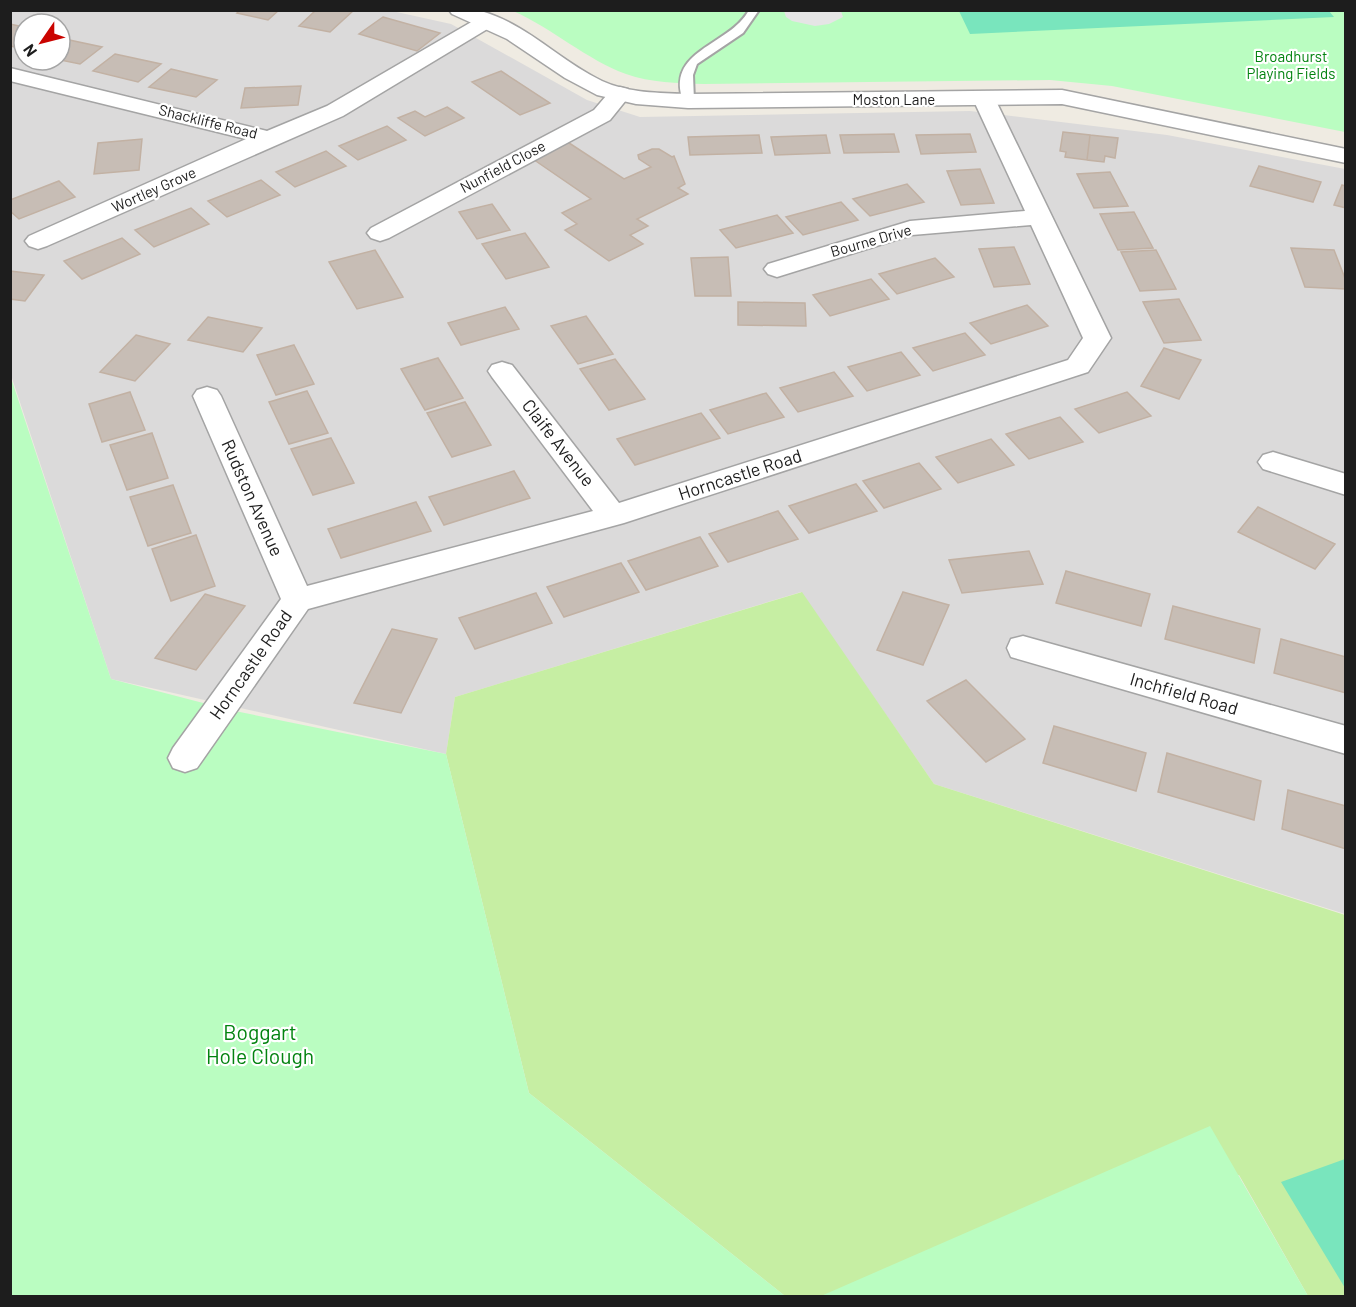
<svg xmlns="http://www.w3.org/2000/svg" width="1356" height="1307" font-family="Barlow,sans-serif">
<rect width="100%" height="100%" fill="#efebe2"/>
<path fill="#dbdada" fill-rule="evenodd" d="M10,11h382l59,13 136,76 53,17 330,-6 197,24 178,34v745l-411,-130 -133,-192 -346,105 -9,57 -335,-75 -100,-304zM24,24h36v36h-36z"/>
<path fill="#c6eea3" d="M802,592l132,192 411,131v381h-37l-69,-121 -418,121h-36l-256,-203 -83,-339 9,-57z"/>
<path fill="#bafdc1" d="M513,11h832v121l-233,-46 -62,-6 -346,4c-27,-1 -53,-1 -78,-10 -39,-14 -74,-46 -113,-63z
M10,375l101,304 119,31 216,44 83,339 256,203h-774z
M1210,1126l98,170h-487z"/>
<path fill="#79e5bd" d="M1329,11l5,6 -364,17 -11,-23z
M1345,1159h1l-1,129 -64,-106z"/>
<path fill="#e5e5e5" d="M742,11h99l2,6 -14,7 -14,2 -23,-5 -6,-4 -2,-6z"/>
<path fill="#c7bdb5" stroke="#c2b1a3" stroke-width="1.5" d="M240,10h39l-11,10 -31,-7z
M316,10h38l-24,22 -31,-6z
M383,17l57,16 -23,18 -58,-17z
M10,24l14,3v22l-14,-3z
M60,38l42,9 -22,17 -20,-4z
M115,54l46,10 -23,18 -45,-11z
M171,69l46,11 -21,17 -47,-10z
M501,71l49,32 -30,12 -48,-33z
M301,86l-3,19 -57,3 4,-20z
M447,107l17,11 -39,18 -27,-18 17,-7 10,6z
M387,126l19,14 -48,20 -19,-14z
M1063,132l27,3 -3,25 -22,-3 1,-5 -6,-1z
M894,134l5,18 -55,1 -4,-18z
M970,134l6,18 -55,2 -5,-19z
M759,135l3,18 -72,2 -2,-18z
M826,135l4,18 -55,2 -4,-18z
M1090,135l28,3 -3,20 -10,-2 -1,6 -17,-2z
M142,139l-3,31 -45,4 4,-31z
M563,139l61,40 27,-12 -12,-8 -1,-4 14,-6h7l13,8 2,-1 11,28 -7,4 10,6 -51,25 11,7 -18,9 13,9 -34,17 -44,-31 12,-6 -15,-11 29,-14 -64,-44z
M326,151l20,15 -51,21 -19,-15z
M1259,166l62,16 -8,20 -63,-16z
M980,169l14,34 -33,2 -14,-34z
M1110,172l18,34 -34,2 -17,-34z
M261,180l19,15 -53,22 -19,-16z
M59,181l16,16 -56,22 -9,-8v-11z
M907,184l17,18 -54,14 -17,-17z
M1342,185l4,1v22l-12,-3z
M841,202l17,18 -55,15 -17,-18z
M492,204l18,26 -33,9 -18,-27z
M191,208l18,16 -55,23 -19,-17z
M1134,212l19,36 -35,2 -18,-36z
M777,215l16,18 -57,15 -16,-18z
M525,233l24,34 -43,12 -24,-35z
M122,238l18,16 -58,25 -18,-18z
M1014,247l16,37 -36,3 -15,-38z
M1291,248l43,2 12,31v8l-41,-2z
M375,250l28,47 -46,12 -28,-47z
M1156,250l20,39 -36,2 -19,-39z
M728,257l3,39h-36l-4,-38z
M935,258l19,19 -57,17 -18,-20z
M10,271l34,4 -19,26 -15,-2z
M871,279l18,20 -59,17 -17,-21z
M1179,299l22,41 -37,3 -21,-41z
M738,302l67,1 1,23 -68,-1z
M1027,305l21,21 -57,18 -21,-21z
M505,307l14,22 -58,16 -13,-22z
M586,316l27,38 -35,10 -27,-38z
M208,317l54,11 -19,24 -55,-12z
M965,333l20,22 -52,16 -20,-23z
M136,335l34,9 -35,37 -35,-9z
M294,345l20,39 -38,11 -19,-40z
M1164,348l37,12 -22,39 -38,-13z
M901,352l19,23 -53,16 -19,-24z
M438,358l25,40 -38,12 -24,-41z
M615,359l30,40 -36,11 -29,-41z
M834,372l19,24 -55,16 -18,-24z
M307,391l21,42 -39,11 -20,-42z
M130,392l15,38 -43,12 -13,-38z
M1127,392l24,24 -52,17 -24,-24z
M766,393l18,24 -56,17 -18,-24z
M465,402l26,43 -39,12 -25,-44z
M701,413l19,25 -85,27 -18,-26z
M1060,417l23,25 -54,17 -23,-25z
M152,433l16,45 -41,12 -17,-45z
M331,438l23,45 -41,12 -22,-46z
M991,439l23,26 -56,18 -22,-26z
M919,463l22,26 -57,19 -21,-27z
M514,471l16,27 -86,27 -15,-28z
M856,484l21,27 -68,22 -20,-27z
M173,485l18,48 -43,13 -18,-49z
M416,502l15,29 -90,27 -13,-29z
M1258,507l77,37 -20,25 -77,-37z
M778,511l20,28 -70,23 -19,-28z
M196,535l19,51 -44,15 -19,-52z
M700,537l18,29 -72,24 -18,-29z
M1029,551l14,33 -81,9 -13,-33z
M621,563l18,29 -75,25 -17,-30z
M1066,571l84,23 -9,32 -85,-23z
M903,592l46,13 -26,60 -46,-15z
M536,593l16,30 -77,26 -16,-31z
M205,594l40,12 -49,64 -41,-12z
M1173,606l87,23 -6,34 -89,-24z
M392,629l45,10 -36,74 -47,-10z
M1281,639l65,18v36l-72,-20z
M966,680l59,59 -39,23 -59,-61z
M1054,726l92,27 -10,38 -93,-28z
M1167,753l94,28 -7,39 -96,-28z
M1288,790l58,16v43l-64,-20z"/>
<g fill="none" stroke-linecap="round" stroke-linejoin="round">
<defs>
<path id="service" d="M749,10h10l-16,23 -46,31 -4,11 1,26 -2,2h-8c-21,-53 46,-57 65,-93z"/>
<path id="minor" d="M487,15l7,2 4,4 -4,4 -151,91 -296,130 -9,3 -9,-3 -4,-5 4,-5 217,-97 -236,-58v-13l257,63 60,-25 153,-89z
M620,87l8,2 3,5 -21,26 -221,118 -9,3 -9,-3 -4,-5 4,-5 223,-118 18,-21z
M984,92l8,2 3,5 116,239 -23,34 -464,151 -316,86 -111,159 -12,4 -12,-4 -5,-10 5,-10 108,-149 -88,-203 4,-6 10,-3 10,3 4,6 86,190 286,-75 -101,-134 -4,-6 4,-6 10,-3 10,3 107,138 449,-143 15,-22 -52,-113 -119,10 -135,42 -9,-3 -4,-5 4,-5 142,-43 115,-10 -52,-112 3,-5z
M1273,452l73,22v21l-83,-26 -5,-7 5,-7z
M1023,636l323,90v28l-335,-97 -4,-9 4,-9z"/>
<path id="tertiary" d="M449,10c10,0 23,-1 32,1 46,13 79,50 121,70 26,12 57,12 86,13l374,-4 284,59v14l-284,-59 -374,4 -52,-4 -39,-9 -32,-17 -58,-39 -55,-25z"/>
</defs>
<use href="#service" stroke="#a4a4a4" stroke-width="4"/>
<use href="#minor" stroke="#a4a4a4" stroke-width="3"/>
<use href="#tertiary" stroke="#a4a4a4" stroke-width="3"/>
<use href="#service" fill="#fff" fill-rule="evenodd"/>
<use href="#minor" fill="#fff" fill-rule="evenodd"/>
<use href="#tertiary" fill="#fff" fill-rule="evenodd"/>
</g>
<g text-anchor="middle" stroke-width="4.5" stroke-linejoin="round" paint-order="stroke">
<g font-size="15" fill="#038310" stroke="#fff">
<text x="1291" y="62">Broadhurst<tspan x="1291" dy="17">Playing Fields</tspan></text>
</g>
<g font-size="15" fill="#1d1d1d" stroke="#fff">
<text x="894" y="105">Moston Lane</text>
<text transform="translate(208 122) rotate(14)" y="5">Shackliffe Road</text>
<text transform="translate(503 167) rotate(-28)" y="5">Nunfield Close</text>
<text transform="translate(154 190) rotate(-24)" y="5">Wortley Grove</text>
<text transform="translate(871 241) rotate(-16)" y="5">Bourne Drive</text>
</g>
<g font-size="18" fill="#1d1d1d" stroke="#fff">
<text transform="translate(558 443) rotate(52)" y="6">Claife Avenue</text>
<text transform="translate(740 475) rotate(-18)" y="6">Horncastle Road</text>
<text transform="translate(252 498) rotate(66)" y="6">Rudston Avenue</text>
<text transform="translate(251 665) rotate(-55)" y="6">Horncastle Road</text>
<text transform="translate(1184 694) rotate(16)" y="6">Inchfield Road</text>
</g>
<g font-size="21" fill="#038310" stroke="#fff">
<text x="260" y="1040">Boggart<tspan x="260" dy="24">Hole Clough</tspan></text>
</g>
</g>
<rect width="1356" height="1307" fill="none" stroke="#1d1d1d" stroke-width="24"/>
<g transform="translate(42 42) rotate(235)"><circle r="28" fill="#ffffff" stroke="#a5a5a5" stroke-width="1.5"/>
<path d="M0-4.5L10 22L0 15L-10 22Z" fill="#ca0400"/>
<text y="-9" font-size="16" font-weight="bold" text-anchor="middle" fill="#1d1d1d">N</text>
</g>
</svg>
